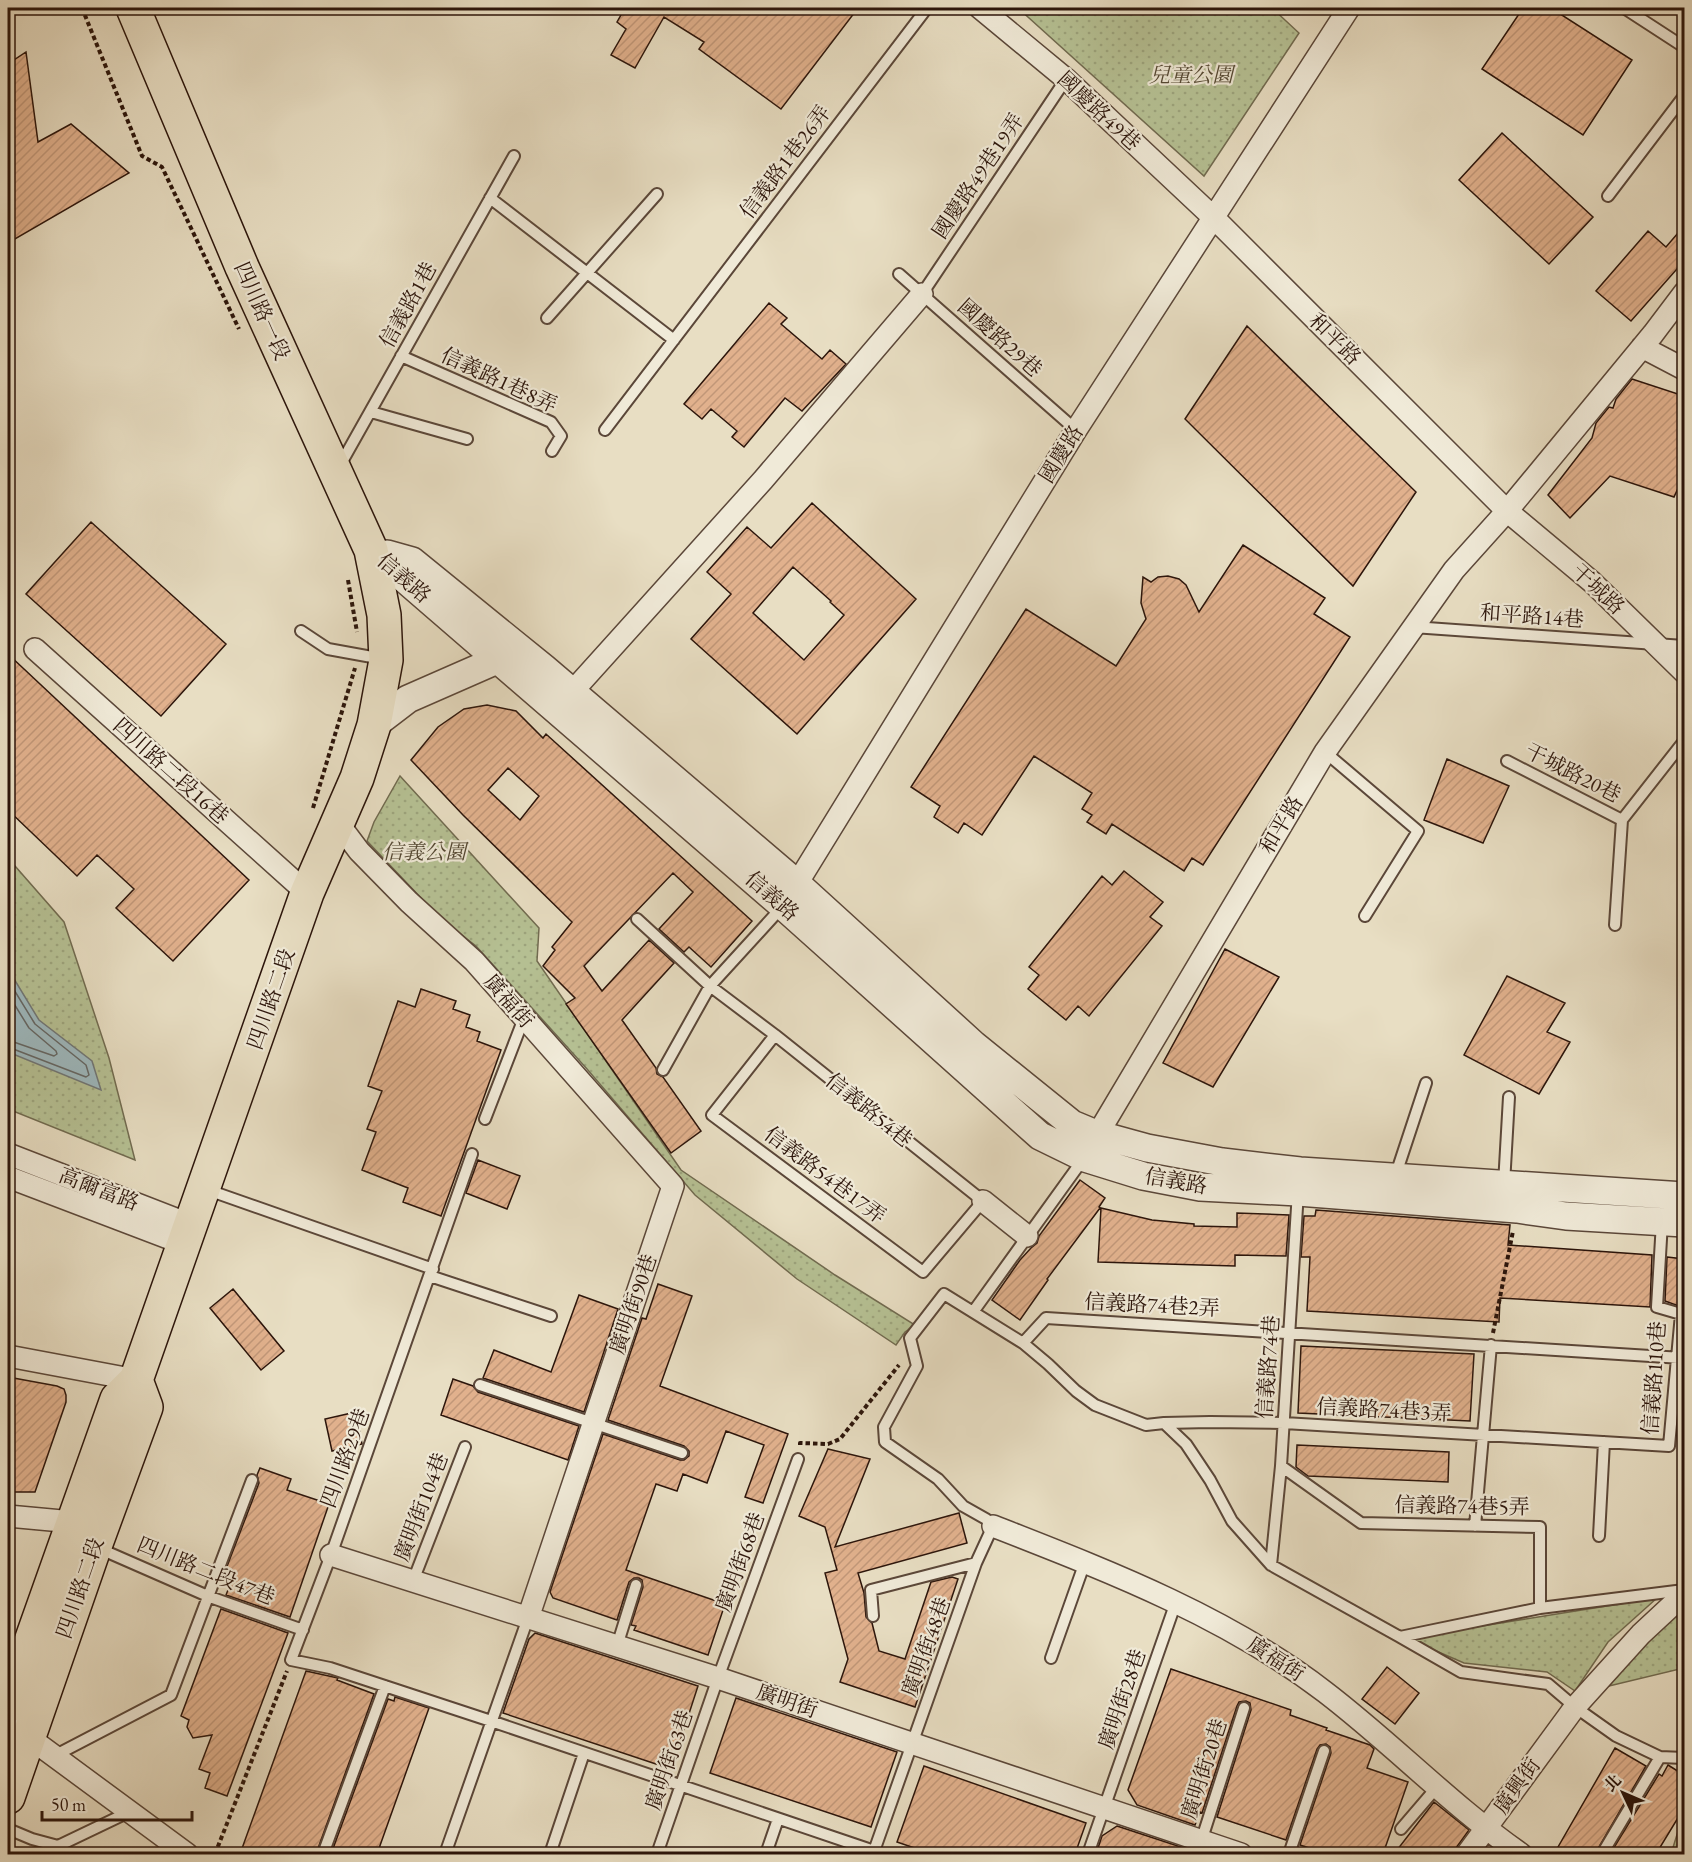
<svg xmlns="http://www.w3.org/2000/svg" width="1692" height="1862" font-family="'EB Garamond','Noto Serif TC',serif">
<defs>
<pattern id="park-dots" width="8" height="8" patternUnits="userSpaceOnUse" patternTransform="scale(1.5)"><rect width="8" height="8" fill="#b6c194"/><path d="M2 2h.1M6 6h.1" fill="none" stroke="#9da57e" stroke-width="1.8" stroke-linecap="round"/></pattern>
<pattern id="building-hatch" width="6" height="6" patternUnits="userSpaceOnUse" patternTransform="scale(1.5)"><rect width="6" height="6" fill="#e1b18d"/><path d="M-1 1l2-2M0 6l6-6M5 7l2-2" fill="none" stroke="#c19778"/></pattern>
</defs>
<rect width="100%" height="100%" fill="#e8dec3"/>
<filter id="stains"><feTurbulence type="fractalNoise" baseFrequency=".00333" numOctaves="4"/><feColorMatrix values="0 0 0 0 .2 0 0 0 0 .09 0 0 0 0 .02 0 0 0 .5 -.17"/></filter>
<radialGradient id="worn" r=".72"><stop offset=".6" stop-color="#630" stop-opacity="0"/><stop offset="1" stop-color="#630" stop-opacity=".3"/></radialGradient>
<path fill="url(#park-dots)" stroke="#716b50" stroke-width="1.5" d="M1018,8h254l27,25 -95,143z
M400,776l139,152 -2,33 144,209 154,105 80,50 -10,7 -9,13 -99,-66 -102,-84 -108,-126 -111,-123 -35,-27 -74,-78 7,-19z
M8,858l56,64 45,136 26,102 -127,-51z
M1657,1598l-49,44 -33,49 -28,-19 -83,-9 -58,-25z
M1684,1607v61l-75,18 26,-33z
M1684,1812v42h-13z"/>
<path fill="#9db9bf" stroke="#707777" stroke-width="1.5" d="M8,969l31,51 53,41 9,29 -93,-38z"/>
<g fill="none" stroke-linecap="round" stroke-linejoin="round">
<path stroke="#646765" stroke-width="1.5" d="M8,980l27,44 51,41 3,10 -3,2 -78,-30
M8,994l21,34 27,23 1,3 -3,2 -46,-16"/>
</g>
<path fill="url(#building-hatch)" stroke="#2c150b" stroke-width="1.5" fill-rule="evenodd" d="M625,8h233l-77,101 -82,-60 5,-7 -40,-25 -29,51 -24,-13 15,-26 -9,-7z
M1523,8h28l81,52 -49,75 -101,-66z
M26,52l12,90 33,-18 58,49 -121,70v-179z
M1502,133l91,84 -44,47 -90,-84z
M1684,226v35l-53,60 -35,-30 52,-60 18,16z
M769,303l18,15 -6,6 41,35 8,-9 16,14 -44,47 -17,-13 -41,49 -12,-10 5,-6 -26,-22 -9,10 -18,-15z
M1247,326l169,166 -63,94 -168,-167z
M1632,379l52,17v79l-10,22 -64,-21 -40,42 -22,-23 44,-57 4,-15 13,-16 4,1 3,-9z
M812,503l104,96 -119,135 -106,-95 40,-45 -24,-22 40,-45 24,21zM793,567l38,34 -1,1 14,13 -40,45 -51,-47z
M91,522l135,122 -65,72 -135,-122z
M1243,545l82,53 -11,16 36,23 -147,228 -11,-7 -8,13 -72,-47 -6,10 -19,-12 5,-7 -10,-6 10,-16 -58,-37 -52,79 -18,-12 -6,10 -24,-16 6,-11 -29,-19 115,-178 90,57 30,-47 -5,-16 2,-26 8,5 7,-5 10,-1 11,3 7,6 13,27z
M8,654l241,226 -76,81 -57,-53 18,-19 -37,-34 -20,21 -69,-66z
M487,705l29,6 27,27 3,-4 206,187 -41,46 -22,-20 -5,5 -25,-23 34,-37 -20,-19 -89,93 18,25 47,-51 25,23 -52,57 34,48 1,6 6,3 38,54 -30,22 -105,-149 9,-6 -32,-32 12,-16 -3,-3 20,-25 -109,-107 -52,-55 27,-33 26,-18zM508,768l31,28 -19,24 -32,-30z
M1447,759l62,27 -26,57 -59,-23z
M1124,871l39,31 -13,15 12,9 -73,90 -11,-10 -12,14 -38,-31 11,-14 -10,-8 73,-91 10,9z
M1225,949l54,28 -66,110 -50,-24z
M1507,976l58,27 -18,29 23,10 -31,52 -75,-39z
M421,989l35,12 -3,8 17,6 -4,12 14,5 -3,9 24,9 -60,166 -38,-14 5,-14 -46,-18 14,-38 -9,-3 15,-38 -14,-5 30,-85 17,6z
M478,1160l42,16 -13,33 -41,-16z
M1080,1180l25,18 -6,9 1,1 -53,71 1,1 -28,40 -28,-20 28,-40 11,-12 6,-5 2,-7z
M1101,1208l51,12 42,4v2l43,1v-14l52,2 -3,41 -51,-1v11l-137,-4z
M1316,1210l194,15 -2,20 144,10 -2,52 -150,-9 -1,24 -192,-11 3,-54h-9l3,-41h11z
M1667,1257l17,2v49l-19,-7z
M658,1284l34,12 -32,90 128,48 -25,69 -18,-6 19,-52 -38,-14 -19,52 -24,-9 -6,17 -21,-7 -30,86 99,34 -17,51 -74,-25 2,-4 -5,-1 12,-38 -1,-7 -3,-2h-5l-5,4 -12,38 -64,-22 -3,-6 53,-158 77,26h4l5,-4v-5l-5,-5 -76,-26 34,-102 4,1z
M233,1289l51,62 -23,19 -51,-62z
M579,1295l39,14 -34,103 -101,-34 11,-28 57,22z
M1301,1346l173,8 -4,67 -172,-8z
M8,1377l49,9 7,3 2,6v7l-31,90h-27z
M453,1379l20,7 5,6 101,34 -11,34 -127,-45z
M356,1412l6,32 -30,7 -7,-32z
M1297,1445l152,7 -1,30 -140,-6 -12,-9z
M828,1449l42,10 -35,88 124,-34 8,30 -109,30 6,20 2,24 6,6 7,28 26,8 26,-77 21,-5 6,2 -43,128 -75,-25 8,-23 -23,-86 12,-3 -12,-43 -26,-11z
M260,1468l31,11 -4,11 42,14 -39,113 -64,-22 4,-10 -9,-3 38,-99 -2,-8z
M221,1609l67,24 -61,163 -22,-8 5,-15 -11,-4 13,-34 -19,3 -6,-11 2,-7 -8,-4z
M535,1633l163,53 -27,83 -168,-56 26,-74z
M1387,1667l32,26 -24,31 -33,-25z
M1171,1669l120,41 -1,5 37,13 -1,2 44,15 4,4 -7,19 41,14 -25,72h-63l-12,-4 1,-2 -9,-3 31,-92 -1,-6 -4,-3 -6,1 -3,4 -31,91 -69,-23 34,-107 -1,-7 -4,-2 -7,1 -2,4 -35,107 -2,-1 -5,13 -58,-20 -9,-15z
M306,1671l32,7 -1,2 37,14 -58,160h-76z
M395,1697l34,11 -52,146h-46l57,-155 6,2z
M736,1698l161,54 -26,75 -161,-54z
M1615,1748l31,18 -51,88h-41z
M1668,1765l16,10v33l-28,46h-46l49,-80 3,2z
M924,1766l162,57 -11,31 7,-4 -1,4h-149l-35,-12z
M1434,1802l35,28 -13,18 -5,6h-57z
M1117,1826l73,24v4h-94l6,-18z"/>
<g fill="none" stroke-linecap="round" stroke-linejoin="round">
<defs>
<path id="service" d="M1624,8l60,39
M1608,196l76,-100
M490,198l184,142
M899,274l177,156
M922,294l144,-215
M547,318l110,-124
M401,356l150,66 10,14 -9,15
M371,412l96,27
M605,430l322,-422
M339,467l175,-311
M1413,627l271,19
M301,631l27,18 55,10
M1325,752l93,79 -53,85
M1507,761l115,59
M637,919l73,67 65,49 208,166 -60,71 -211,-157 63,-80
M1615,925l7,-105 62,-79
M663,1070l47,-84 73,-80
M485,1119l39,-101
M472,1154l-141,401 -40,105 39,8 161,53 392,133
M1395,1177l31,-94
M1504,1184l5,-87
M208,1190l225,79
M430,1276l121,40
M973,1312l111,-154
M1023,1343l23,-25 636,40
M480,1385l202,68
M1164,1423l46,-1 74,1 385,23 12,-132 -24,-7 5,-85
M1281,1466l80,57 179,4v81l144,-18
M1475,1526l16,-181
M1599,1536l5,-94
M98,1548l112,49 93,33
M1271,1565l10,-99 17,-275
M413,1581l52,-134
M873,1616l-2,-26 105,-27
M1400,1637l61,35 87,12 27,23 41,29 44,21 24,1
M617,1646l19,-61
M1051,1658l34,-96
M54,1756l117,-61 81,-215
M8,1829l24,10 26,7 71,-34
M1401,1829l36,-42
M323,1854l62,-168
M445,1854l83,-236
M550,1854l34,-101
M657,1854l61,-176 80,-219
M766,1854l12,-35
M873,1854l103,-291 17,-37 -7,-7 -23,-13 -25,-27 -53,-37 -1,-15 33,-61 -7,-28 34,-44 79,49 25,21 28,27 19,14 51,20 18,-2 22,21 24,36 22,41 39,44 129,72 140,-29
M1088,1854l88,-252
M1197,1854l47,-146
M1289,1854l35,-103
M1602,1854l58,-97"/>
<path id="minor" d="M980,8l86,71 148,139 293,293 85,71 92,90
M1642,347l42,22
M35,649l272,244
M572,692l191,-212 159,-186
M338,823l21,28 50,51 65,59 199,225 -145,432
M790,895l286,-465 273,-422
M1090,1147l235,-395 129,-182 53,-59 146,-177 31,-41
M8,1154l183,71
M8,1177l176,67
M983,1201l44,35
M8,1356l128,24
M8,1516l54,5 18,13
M993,1526c115,45 233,90 332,166 68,52 127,114 196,162
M331,1555l387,123 523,176
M8,1722l179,132
M1467,1854l108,-147 66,-73 43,-40"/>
<path id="tertiary" d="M371,550l412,356 257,230 45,22 58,18 57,11 98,5 219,17 49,7 118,7
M387,554l25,7 133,108 251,214 178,162 98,79 24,10 51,14 75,14 78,9 384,25
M374,725l34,-26 89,-39h15"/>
<path id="primary" d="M8,1706l109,-307 19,-19 171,-487 50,-115 17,-53 12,-65 -2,-45 -13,-65 -129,-283 -109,-259
M8,1797l87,-251 51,-139 -10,-27"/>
</defs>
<use href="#service" stroke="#5b4739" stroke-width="14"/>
<use href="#minor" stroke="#5b4739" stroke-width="24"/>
<use href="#tertiary" stroke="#5b4739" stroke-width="30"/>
<use href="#primary" stroke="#2c150b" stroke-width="36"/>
<path stroke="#2c150b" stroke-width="4" stroke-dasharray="4.5 3" stroke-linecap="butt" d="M82,8l60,148 20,11 77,162
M348,580l9,52
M313,808l42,-140
M1493,1333l20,-102
M800,1445v-2l28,1 12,-5 59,-74
M215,1854l72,-183"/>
<use href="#service" stroke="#f0ead8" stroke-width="10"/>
<use href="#minor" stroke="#f0ead8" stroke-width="21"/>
<use href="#tertiary" stroke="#f0ead8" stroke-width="27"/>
<use href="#primary" stroke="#e8dec3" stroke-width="33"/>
</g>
<g text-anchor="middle" stroke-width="4.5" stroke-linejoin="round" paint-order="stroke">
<g font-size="21" font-style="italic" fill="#554934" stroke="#f0ead8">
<text x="1191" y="82">兒童公園</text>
<text x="424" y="859">信義公園</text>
</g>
<g font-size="21" fill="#2c150b" stroke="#f0ead8">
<text transform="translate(1099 111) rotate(43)" y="7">國慶路49巷</text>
<text transform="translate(785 162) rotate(-53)" y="7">信義路1巷26弄</text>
<text transform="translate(978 176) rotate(-56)" y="7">國慶路49巷19弄</text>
<text transform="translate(408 305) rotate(-61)" y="7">信義路1巷</text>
<text transform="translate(262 311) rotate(66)" y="7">四川路一段</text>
<text transform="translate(1000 338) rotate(42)" y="7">國慶路29巷</text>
<text transform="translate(1335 339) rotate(45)" y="7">和平路</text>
<text transform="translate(499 380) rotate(25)" y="7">信義路1巷8弄</text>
<text transform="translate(1061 454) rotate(-58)" y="7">國慶路</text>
<text transform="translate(404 578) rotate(41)" y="7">信義路</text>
<text transform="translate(1598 589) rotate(43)" y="7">干城路</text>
<text transform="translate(1532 616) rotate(4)" y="7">和平路14巷</text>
<text transform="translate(171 771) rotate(42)" y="7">四川路二段16巷</text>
<text transform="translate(1573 773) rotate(27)" y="7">干城路20巷</text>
<text transform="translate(1281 825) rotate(-59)" y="7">和平路</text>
<text transform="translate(772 896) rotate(41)" y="7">信義路</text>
<text transform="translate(271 999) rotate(-71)" y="7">四川路二段</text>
<text transform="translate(509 1001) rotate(49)" y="7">廣福街</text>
<text transform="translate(869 1110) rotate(39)" y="7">信義路54巷</text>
<text transform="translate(825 1175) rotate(37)" y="7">信義路54巷17弄</text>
<text transform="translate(1176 1181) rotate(10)" y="7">信義路</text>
<text transform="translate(99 1189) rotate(21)" y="7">高爾富路</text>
<text transform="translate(633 1304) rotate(-71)" y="7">廣明街90巷</text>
<text transform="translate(1152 1305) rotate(3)" y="7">信義路74巷2弄</text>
<text transform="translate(1268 1367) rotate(-86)" y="7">信義路74巷</text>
<text transform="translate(1654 1378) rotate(-86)" y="7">信義路110巷</text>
<text transform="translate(1384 1410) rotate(3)" y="7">信義路74巷3弄</text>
<text transform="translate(345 1458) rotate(-70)" y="7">四川路29巷</text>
<text transform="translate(1462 1506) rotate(1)" y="7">信義路74巷5弄</text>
<text transform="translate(421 1507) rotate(-69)" y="7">廣明街104巷</text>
<text transform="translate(740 1562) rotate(-70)" y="7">廣明街68巷</text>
<text transform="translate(206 1571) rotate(22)" y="7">四川路二段47巷</text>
<text transform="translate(80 1588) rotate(-71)" y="7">四川路二段</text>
<text transform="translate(926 1647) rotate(-70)" y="7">廣明街48巷</text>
<text transform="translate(1276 1659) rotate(33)" y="7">廣福街</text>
<text transform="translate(1122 1699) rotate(-71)" y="7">廣明街28巷</text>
<text transform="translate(787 1701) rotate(19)" y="7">廣明街</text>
<text transform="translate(669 1760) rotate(-71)" y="7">廣明街63巷</text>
<text transform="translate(1204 1769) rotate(-72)" y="7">廣明街20巷</text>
<text transform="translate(1517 1786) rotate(-54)" y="7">廣興街</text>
</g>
</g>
<rect width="1692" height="1862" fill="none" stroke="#e8dec3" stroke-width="30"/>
<rect x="9" y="9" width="1674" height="1844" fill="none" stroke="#2c150b" stroke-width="3"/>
<rect x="15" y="15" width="1662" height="1832" fill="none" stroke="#2c150b" stroke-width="1.5"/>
<g transform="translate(1623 1793) rotate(314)" stroke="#f0ead8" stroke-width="4.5" paint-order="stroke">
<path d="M0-4.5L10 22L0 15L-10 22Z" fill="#2c150b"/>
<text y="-9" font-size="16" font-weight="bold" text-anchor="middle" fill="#2c150b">北</text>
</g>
<path d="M42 1811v9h150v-9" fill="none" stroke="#2c150b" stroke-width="3"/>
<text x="51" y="1811" font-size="18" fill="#2c150b" stroke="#f0ead8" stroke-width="4.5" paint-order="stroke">50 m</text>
<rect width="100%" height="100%" filter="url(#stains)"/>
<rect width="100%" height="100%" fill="url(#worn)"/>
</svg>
